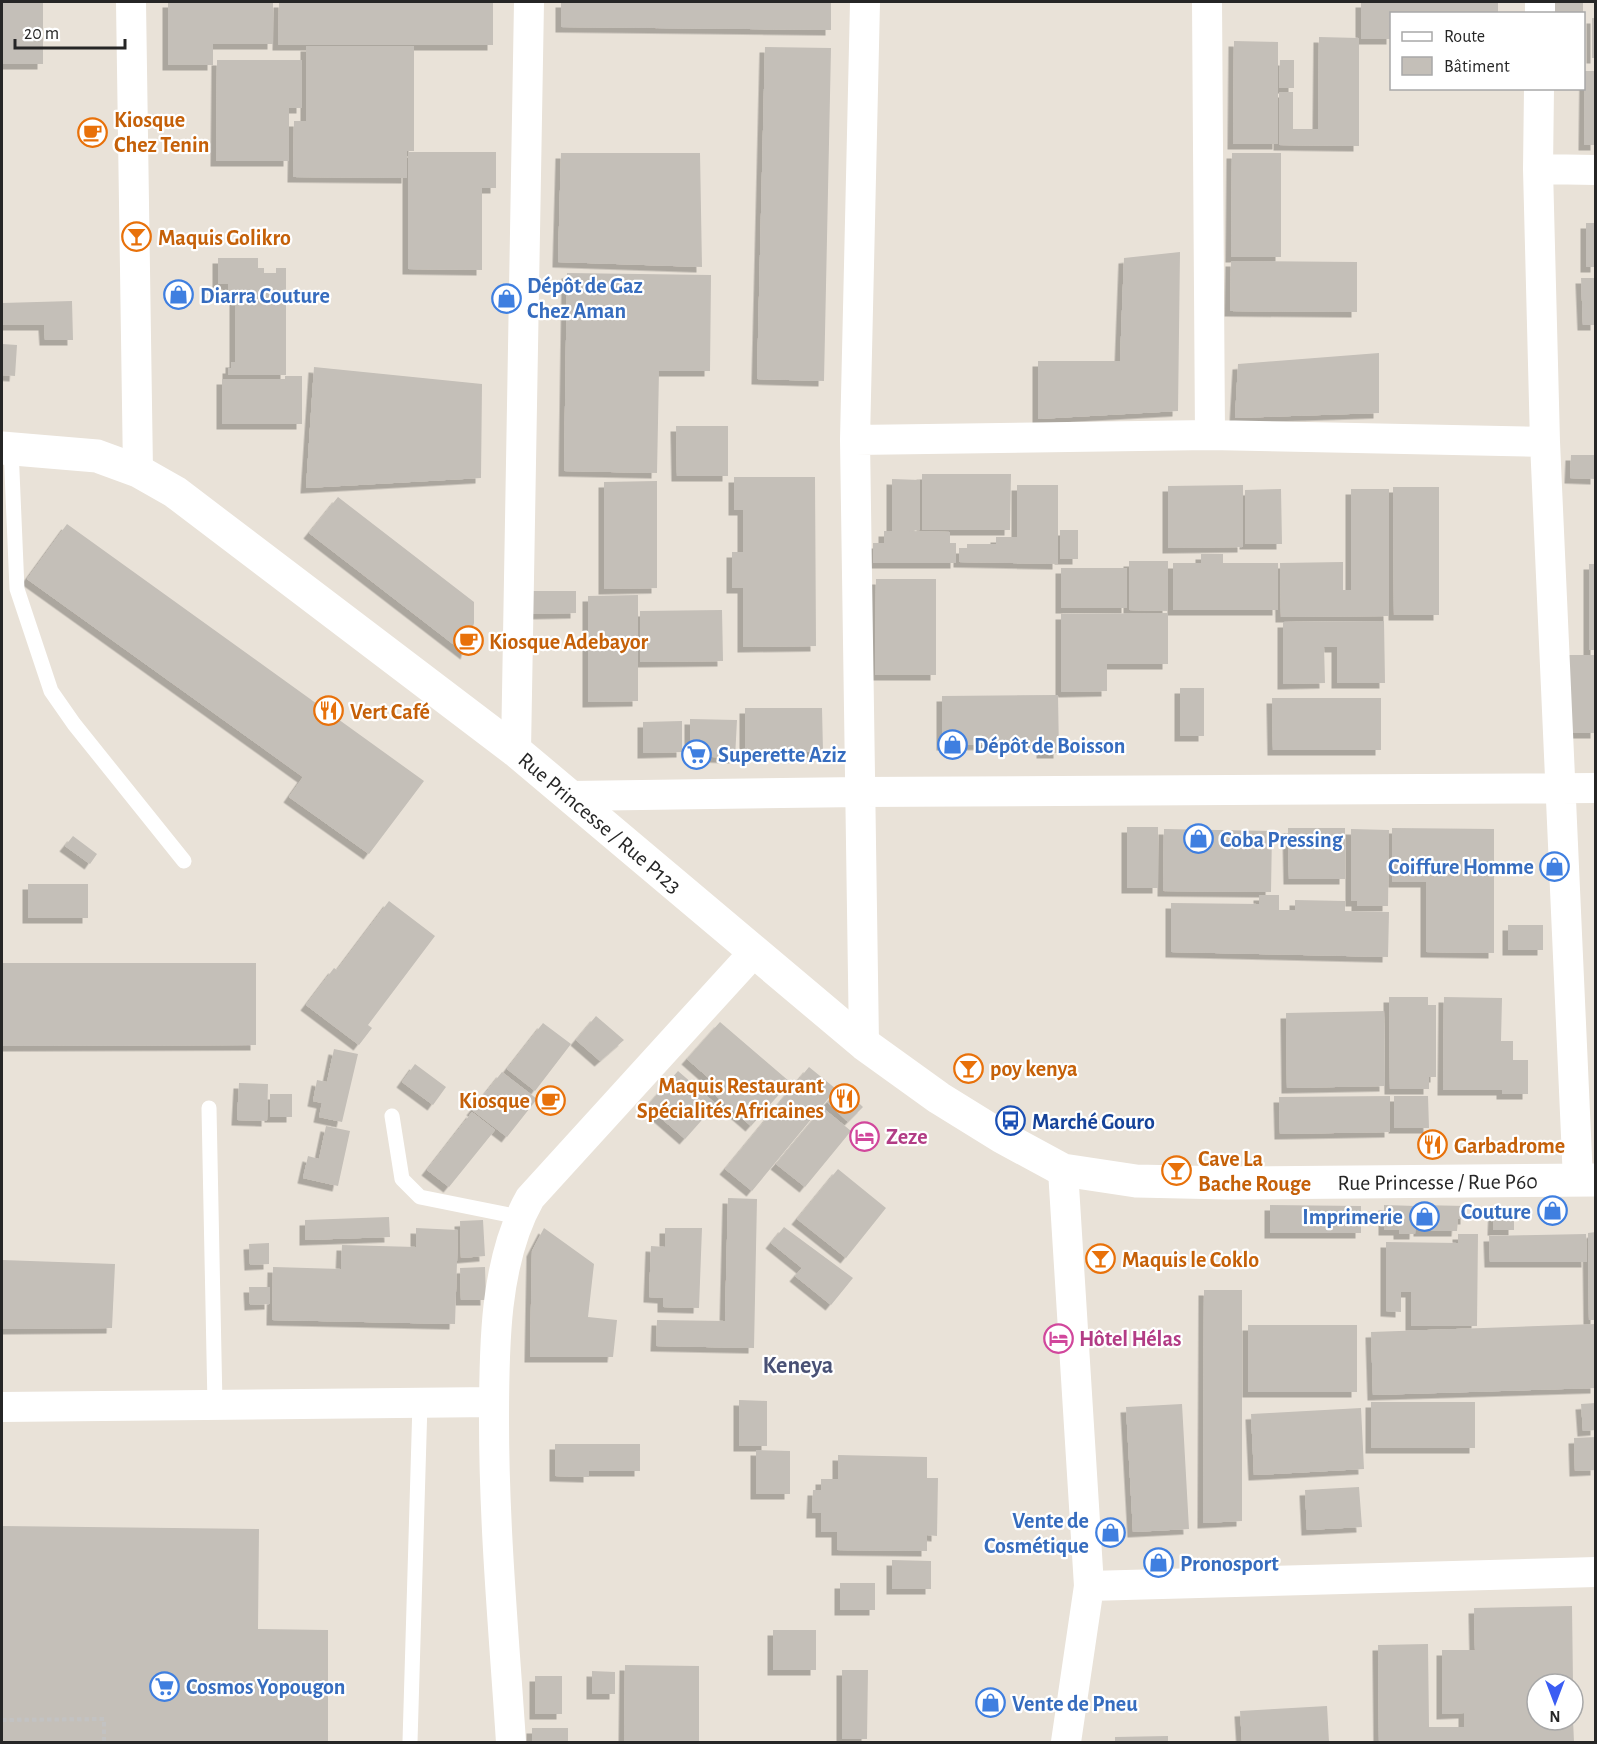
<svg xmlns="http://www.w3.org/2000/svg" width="1597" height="1744" font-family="'Alegreya Sans',sans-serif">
<defs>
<filter id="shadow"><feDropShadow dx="-5.5" dy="5.5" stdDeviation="0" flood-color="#0004"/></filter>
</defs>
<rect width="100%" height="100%" fill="#e9e2d8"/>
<path fill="#c4bfb8" filter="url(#shadow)" d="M2,2h41v62h-41z
M168,2h105v42h-60v21h-45z
M279,2h214v43h-215z
M561,2h270v28l-270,-3z
M1361,2h137v12h-106v25h-31z
M1552,2h31v12h-31z
M1592,18h4v40h-4z
M1319,37l40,1v108l-80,-1v-53h14v37h25z
M1234,41l44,1v102h-45z
M306,46h108v105h-7v27l-114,-1 1,-56h12z
M765,47l66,1 -7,333 -67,-2z
M217,60h85v48h-13v53h-73z
M1280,60h14v28h-15z
M1585,71h11v74h-12z
M408,152h88v36h-14v82l-74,-1z
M561,153h139l2,114 -144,-5z
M1232,153h49v104h-50z
M1586,223h10v44h-10z
M1180,252l-2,159 -140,8v-58h82l4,-103z
M218,258h40v10h6v5h12v-5h10v107h-58v-7h3v-6h4v-68h-7v-10h-10z
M1231,261l126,1v50l-127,-1z
M567,273l144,2 -1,96h-51l-2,102 -93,-2z
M1581,278h15v47h-13z
M72,301l1,39h-28l-1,-15h-42v-22z
M2,344l15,1 -2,31 -13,-1z
M1379,353v60l-144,5 3,-54z
M314,367l168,17 -1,94 -175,10z
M285,376h17v48h-80v-45h63z
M676,426h52v50h-51z
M1571,455h25v24l-26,-1z
M922,474h89l-1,56h-88z
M734,477h81l1,169 -73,1v-59h-11v-36h11v-42h-9z
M892,479l28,1v50l-11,1 41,1v11h6v20h-83v-20h11v-12h8z
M657,481v107l-53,1v-107z
M1017,485h41v79l-99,-2v-14h8v-4h29v-7h21z
M1243,485v62l-75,1v-62z
M1393,487h46v128h-45z
M1281,489l1,55h-37v-54z
M1351,489h38v127l-108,1 -1,-54 63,-1v28h8z
M338,497l136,105v21l-8,31 -157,-121z
M67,524l357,257 -55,73 -80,-57 14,-20 -276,-198z
M1060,530h18v29h-18z
M1201,554h22v9h55v47h-105v-47h28z
M1129,561h39v50l-39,-1z
M1589,564h7v86h-7z
M1061,568h66v40h-66z
M876,579h60v96h-61z
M531,591h45v22l-45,1z
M638,595v106l-50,1v-106z
M722,610l1,51 -83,1v-51z
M1168,613v51h-61v27l-46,1v-78z
M1384,621l1,62h-48v-36h-13l1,36 -42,1v-62z
M1559,655h37v78h-38z
M1180,688h24v48h-24z
M1058,695l1,58h-17v-9l-100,1v-49z
M1272,698h109v52h-108z
M745,708h77l1,44h-78z
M690,719l47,1 -2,38 -45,-2z
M682,721v31l-39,1v-31z
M1127,827h31v61h-31z
M1288,828h57v51h-56z
M1392,828l102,1v124l-68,-1v-70h-34z
M1164,829l108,2 -1,61 -108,-1z
M1351,829l38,1 -1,76h-31v-5h-6z
M73,836l24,18 -7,10 -25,-18z
M28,884h60v34h-60z
M1259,895h20v15h16v-10l50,1v10l44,1 -1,45 -217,-5v-49l88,1z
M389,901l46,35 -67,89 4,3 -13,17 -53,-40 28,-37 3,2z
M1508,925h35v25h-35z
M2,963h254v82l-254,1z
M1389,997h39v8h8v72h-7v12h-39z
M1444,997l58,1 -1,43h12v19h15v34h-26v-4h-59z
M1384,1011l1,75 -98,2 -1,-75z
M596,1016l28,24 -24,21 -24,-21z
M720,1022l70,60 -39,44 -44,-38 5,-7 -25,-22z
M543,1023l28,21 -36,47 -28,-22z
M334,1049l24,5 -16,68 -23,-5 3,-14 -9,-2 4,-21 10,2z
M415,1064l31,23 -13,18 -31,-23z
M809,1067l27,22 -84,102 -27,-22z
M678,1071l38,33 -31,35 -38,-33z
M502,1072l35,27 -30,38 -35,-27z
M239,1083l29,1 -1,37 -30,-1z
M842,1087l21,20 -15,15 -21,-20z
M270,1094h22v23h-22z
M1390,1096v36l-110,2 -1,-37z
M1394,1096h34l1,32h-35z
M823,1108l28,23 -46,56 -29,-23z
M472,1112l23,18 -46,57 -22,-17z
M326,1126l24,5 -12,55 -35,-8 5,-22 11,3z
M838,1169l48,39 -40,50 -49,-39z
M728,1198l29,1 -3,149 -98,-2 1,-26 68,1z
M1270,1205l91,1v27h-91z
M1384,1205l32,1 -1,28h-16v-4h-15z
M1419,1205l47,1v13h-8l-1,12h-38z
M1494,1206l20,1v23h-21z
M389,1217l1,20 -85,3v-20z
M483,1220l2,36 -24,2 -1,-37z
M784,1227l69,51 -22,27 -36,-29 7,-8 -31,-25z
M416,1228l42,2 -3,94 -183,-4 1,-53 68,2 1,-24 74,2z
M544,1228l50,36 -6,53 29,3 -4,37h-83l2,-106z
M665,1228h37l-3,80 -36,-1v-9l-14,-1 2,-51 14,1z
M1596,1232v88h-7l-1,-87z
M1458,1234h20l-1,92h-66v-34h-10v20l-15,-1v-69l72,1z
M1586,1234l1,28h-97l-1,-26z
M269,1243v21l-19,1 -1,-21z
M2,1260l113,4 -3,64 -110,1z
M485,1267l1,33h-25l-1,-32z
M249,1287h21v17l-20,1z
M1204,1290h38v231l-39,2z
M1596,1324v64l-223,7 -2,-63z
M1248,1325h109v67h-109z
M739,1400l28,1v45h-28z
M1371,1402h104v46h-104z
M1596,1403v27l-13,1 -2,-27z
M1182,1404l7,125 -56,3 -7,-125z
M1361,1408l3,61 -110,6 -3,-61z
M1596,1437v33l-21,1 -1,-33z
M555,1444h85v27h-51v6l-34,-1z
M756,1450l34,1v43h-34z
M838,1455l89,2v21h11l-1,58 -10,-1v16l-90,-1v-18h-16v-19h-9l1,-23h8v-11h17z
M1359,1487l3,40 -55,3 -2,-40z
M2,1526l257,3 -1,100 70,1v112h-326z
M892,1560l39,1v28h-39z
M840,1583h35v27h-35z
M1572,1606l1,78h-36v36h36l1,22h-195l-1,-97 50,-1 1,83h35v-14l-22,1v-64h33l-1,-42z
M773,1630h43v40h-43z
M625,1665l74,1v76h-75z
M842,1670h26l-1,69h-25z
M592,1671l23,1v22h-23z
M535,1676h27v38h-27z
M1327,1706l2,36h-87l-2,-31z
M532,1728h36v14h-36z
M1168,1736v6h-53v-5z"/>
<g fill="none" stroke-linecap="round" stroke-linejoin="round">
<path stroke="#c2c2c2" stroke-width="4" stroke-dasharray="4.5 3" stroke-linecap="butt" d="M2,1720l102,-1v23"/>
<path stroke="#fff" stroke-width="15" d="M11,448l6,141 34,102 23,33 110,137
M209,1108l6,297
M392,1116l10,63 18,18 99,20
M410,1742l10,-339"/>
<path stroke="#fff" stroke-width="30" d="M131,2l7,469
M1207,2l3,433
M1540,14v-12
M1539,88l-1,81 7,273 33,738
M1538,169l58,1
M855,440l355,-5 335,7
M516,751l13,-749
M571,796l290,-4 735,-4
M864,1044l-9,-604 10,-438
M1063,1170l26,416 507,-14
M2,1407l492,-5
M511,1742c-7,-107 -17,-214 -17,-322 0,-71 0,-159 36,-222l225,-247
M1066,1742l23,-156"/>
<path stroke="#fff" stroke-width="33" id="s1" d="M2,448l95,8 41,15 37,21 341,259 348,293 75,54 63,39 61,33 73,11 92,2 368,-3"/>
</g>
<defs>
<symbol id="cafe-ring" viewBox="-11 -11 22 22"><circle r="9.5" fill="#fff" stroke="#e8710a" stroke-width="1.5"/><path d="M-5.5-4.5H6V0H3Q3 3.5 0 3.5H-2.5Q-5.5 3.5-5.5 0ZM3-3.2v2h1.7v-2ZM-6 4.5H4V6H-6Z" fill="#e8710a"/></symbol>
<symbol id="bar-ring" viewBox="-11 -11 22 22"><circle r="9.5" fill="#fff" stroke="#e8710a" stroke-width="1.5"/><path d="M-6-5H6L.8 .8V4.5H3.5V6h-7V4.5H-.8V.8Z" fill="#e8710a"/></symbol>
<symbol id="shop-ring" viewBox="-11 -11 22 22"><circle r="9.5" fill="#fff" stroke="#3f7fe0" stroke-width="1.5"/><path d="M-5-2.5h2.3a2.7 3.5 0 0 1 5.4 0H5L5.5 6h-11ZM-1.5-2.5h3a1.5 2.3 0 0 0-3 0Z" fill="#3f7fe0"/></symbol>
<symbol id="restaurant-ring" viewBox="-11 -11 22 22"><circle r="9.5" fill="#fff" stroke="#e8710a" stroke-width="1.5"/><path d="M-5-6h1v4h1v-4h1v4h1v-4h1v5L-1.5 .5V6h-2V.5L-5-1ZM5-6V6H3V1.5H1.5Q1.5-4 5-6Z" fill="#e8710a"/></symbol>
<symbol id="supermarket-ring" viewBox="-11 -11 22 22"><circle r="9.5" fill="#fff" stroke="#3f7fe0" stroke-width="1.5"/><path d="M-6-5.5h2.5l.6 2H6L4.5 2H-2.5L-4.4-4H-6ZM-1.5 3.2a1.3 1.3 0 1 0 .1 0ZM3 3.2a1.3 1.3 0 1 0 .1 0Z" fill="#3f7fe0"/></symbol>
<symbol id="bus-ring" viewBox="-11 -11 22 22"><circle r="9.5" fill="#fff" stroke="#1a4fb4" stroke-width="1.5"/><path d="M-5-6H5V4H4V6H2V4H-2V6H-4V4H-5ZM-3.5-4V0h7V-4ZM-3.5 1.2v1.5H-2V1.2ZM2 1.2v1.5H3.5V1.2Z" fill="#1a4fb4"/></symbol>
<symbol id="hotel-ring" viewBox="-11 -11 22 22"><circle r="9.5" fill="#fff" stroke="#d1479c" stroke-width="1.5"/><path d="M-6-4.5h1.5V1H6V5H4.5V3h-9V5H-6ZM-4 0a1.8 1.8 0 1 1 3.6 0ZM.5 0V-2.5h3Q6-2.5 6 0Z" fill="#d1479c"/></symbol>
</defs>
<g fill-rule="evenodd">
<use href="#cafe-ring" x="76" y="116" width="33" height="33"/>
<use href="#bar-ring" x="120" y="220" width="33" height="33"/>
<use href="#shop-ring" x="162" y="278" width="33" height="33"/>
<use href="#shop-ring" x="490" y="282" width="33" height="33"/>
<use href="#cafe-ring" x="452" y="624" width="33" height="33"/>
<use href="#restaurant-ring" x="312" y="694" width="33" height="33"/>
<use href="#shop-ring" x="936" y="728" width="33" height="33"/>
<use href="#supermarket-ring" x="680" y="738" width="33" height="33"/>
<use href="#shop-ring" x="1182" y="822" width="33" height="33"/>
<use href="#shop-ring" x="1538" y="850" width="33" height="33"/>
<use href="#bar-ring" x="952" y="1052" width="33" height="33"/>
<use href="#restaurant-ring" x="828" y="1082" width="33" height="33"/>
<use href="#cafe-ring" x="534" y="1084" width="33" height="33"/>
<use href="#bus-ring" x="994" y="1104" width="33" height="33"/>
<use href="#hotel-ring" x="848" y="1120" width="33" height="33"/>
<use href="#restaurant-ring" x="1416" y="1128" width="33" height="33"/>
<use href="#bar-ring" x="1160" y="1154" width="33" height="33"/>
<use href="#shop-ring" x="1536" y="1194" width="33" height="33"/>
<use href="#shop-ring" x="1408" y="1200" width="33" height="33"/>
<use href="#bar-ring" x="1084" y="1242" width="33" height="33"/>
<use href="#hotel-ring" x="1042" y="1322" width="33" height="33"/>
<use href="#shop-ring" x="1094" y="1516" width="33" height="33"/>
<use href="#shop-ring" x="1142" y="1546" width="33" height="33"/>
<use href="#supermarket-ring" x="148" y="1670" width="33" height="33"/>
<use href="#shop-ring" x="974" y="1686" width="33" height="33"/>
</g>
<g text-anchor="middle" stroke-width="4.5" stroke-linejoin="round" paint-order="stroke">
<g font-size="22" font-weight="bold" fill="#c56008" stroke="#fff" text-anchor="start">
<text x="114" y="127">Kiosque<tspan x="114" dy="25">Chez Tenin</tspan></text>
<text x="158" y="245">Maquis Golikro</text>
<text x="489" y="649">Kiosque Adebayor</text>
<text x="350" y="719">Vert Café</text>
<text x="990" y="1076">poy kenya</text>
<text x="824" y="1093" text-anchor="end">Maquis Restaurant<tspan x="824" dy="25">Spécialités Africaines</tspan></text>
<text x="530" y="1108" text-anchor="end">Kiosque</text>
<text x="1454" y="1153">Garbadrome</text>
<text x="1198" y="1166">Cave La<tspan x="1198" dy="25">Bache Rouge</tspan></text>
<text x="1122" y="1267">Maquis le Coklo</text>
</g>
<g font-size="22" font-weight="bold" fill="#366cbe" stroke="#fff" text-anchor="start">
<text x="527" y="293">Dépôt de Gaz<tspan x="527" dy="25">Chez Aman</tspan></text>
<text x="200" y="303">Diarra Couture</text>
<text x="974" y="753">Dépôt de Boisson</text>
<text x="718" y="762">Superette Aziz</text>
<text x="1220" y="847">Coba Pressing</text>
<text x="1534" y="874" text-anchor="end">Coiffure Homme</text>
<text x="1531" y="1219" text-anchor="end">Couture</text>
<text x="1403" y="1224" text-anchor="end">Imprimerie</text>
<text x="1089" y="1528" text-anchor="end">Vente de<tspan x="1089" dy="25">Cosmétique</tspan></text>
<text x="1180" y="1571">Pronosport</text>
<text x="186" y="1694">Cosmos Yopougon</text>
<text x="1012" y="1711">Vente de Pneu</text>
</g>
<g font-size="22" fill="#262626" stroke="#fff">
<text dy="8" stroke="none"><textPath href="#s1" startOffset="720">Rue Princesse / Rue P123</textPath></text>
<text dy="8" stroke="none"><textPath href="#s1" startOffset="1676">Rue Princesse / Rue P60</textPath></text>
</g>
<g font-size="22" font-weight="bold" fill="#164399" stroke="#fff" text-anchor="start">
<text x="1032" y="1129">Marché Gouro</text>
</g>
<g font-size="22" font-weight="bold" fill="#b23c85" stroke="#fff" text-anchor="start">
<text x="886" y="1144">Zeze</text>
<text x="1079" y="1346">Hôtel Hélas</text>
</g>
<g font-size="24" font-weight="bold" fill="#495175" stroke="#fff">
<text x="798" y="1373">Keneya</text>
</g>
</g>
<rect width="1597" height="1744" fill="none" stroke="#262626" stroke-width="6"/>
<rect x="1390" y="12" width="195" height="78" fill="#ffffff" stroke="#a8a8a8" stroke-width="1.5"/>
<rect x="1402" y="32" width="30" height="9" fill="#ffffff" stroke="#a8a8a8" stroke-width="1.5"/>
<text x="1444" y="42" font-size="18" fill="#262626">Route</text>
<rect x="1402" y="57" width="30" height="18" fill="#c4bfb8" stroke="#a8a8a8" stroke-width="1.5"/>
<text x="1444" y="72" font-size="18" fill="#262626">Bâtiment</text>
<g transform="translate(1555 1702) rotate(180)"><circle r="28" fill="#ffffff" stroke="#a8a8a8" stroke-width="1.5"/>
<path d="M0-4.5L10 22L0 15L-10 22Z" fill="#3b5df3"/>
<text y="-9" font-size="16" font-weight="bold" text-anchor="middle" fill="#262626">N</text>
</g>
<path d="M15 39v9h110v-9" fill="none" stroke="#262626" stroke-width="3"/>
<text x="24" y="39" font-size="18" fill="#262626" stroke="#ffffff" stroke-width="4.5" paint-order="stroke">20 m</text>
</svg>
